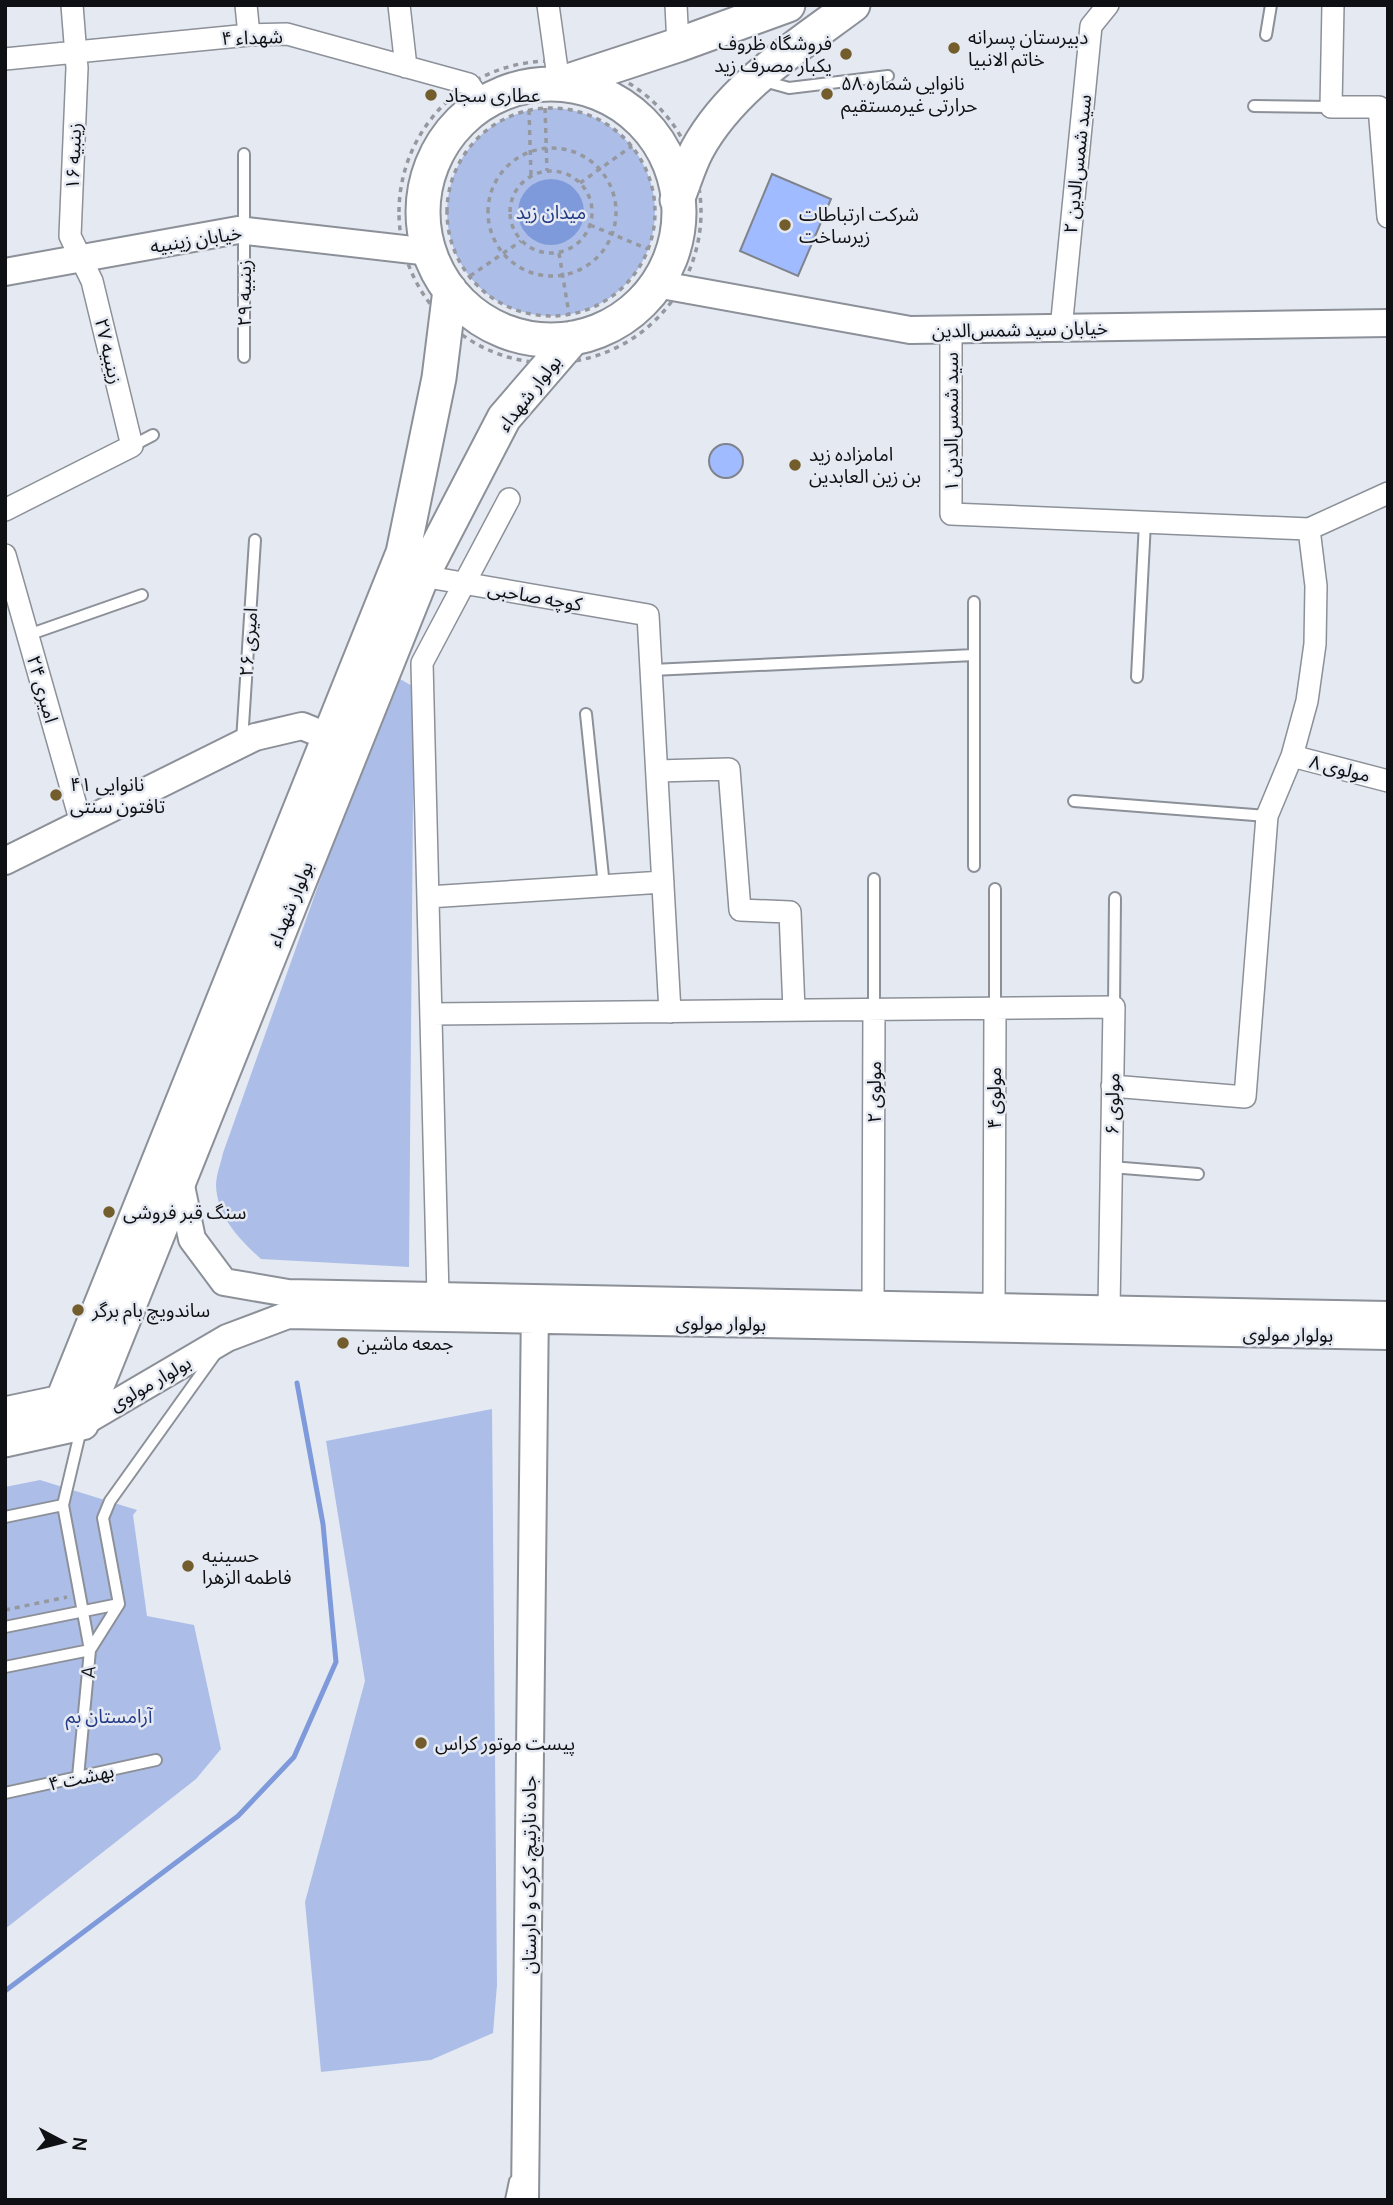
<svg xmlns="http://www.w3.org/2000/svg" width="1393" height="2205" font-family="Manrope,'Noto Sans Arabic',sans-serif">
<rect width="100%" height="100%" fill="#e5e9f2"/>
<path fill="#acbee8" d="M447 212a104 104 0 1 1 208 0a104 104 0 1 1-208 0Z
M393,675l21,12 -5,580 -148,-8c-21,-19 -44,-42 -45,-74 0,-10 5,-22 7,-32z
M492,1409l5,576 -4,48 -62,27 -110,12 -16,-170 60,-221 -39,-240z
M40,1480l97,30 -4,5 14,101 47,9 27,124 -25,30 -191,150v-442z"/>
<path fill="#7f9adb" d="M518 212a33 33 0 1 1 66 0a33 33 0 1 1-66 0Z"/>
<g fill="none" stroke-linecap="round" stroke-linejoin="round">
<path stroke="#7f9adb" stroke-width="5" d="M5,1991l233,-175 56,-59 42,-95 -13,-138 -26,-141"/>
</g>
<path fill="#a0bbff" stroke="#7f838b" stroke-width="2" d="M772,174l59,25 -33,77 -58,-25z
M709 461a17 17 0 1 1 34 0a17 17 0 1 1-34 0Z"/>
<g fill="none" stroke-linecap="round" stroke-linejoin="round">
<defs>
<path id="service" d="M1266,35l5,-30
M764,81l25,7 99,-12
M1254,106l77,1
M244,154v203
M132,446l21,-11
M974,602v264
M28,635l114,-40
M652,670l322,-15
M1137,677l8,-155
M586,714l18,172
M242,741l13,-201
M1074,801l193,15
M874,879v130
M1114,1007l1,-109
M995,1008v-119
M1111,1167l87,7
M5,1517l58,-12
M119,1604l-16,-86 7,-17 106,-148
M5,1627l114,-23 -29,46 -27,-145 18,-76
M5,1667l85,-17 -12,127
M5,1793l151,-33
M511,2200l4,-19"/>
<path id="minor" d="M246,5l3,30
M399,5l7,62
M548,5l11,79
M676,5l2,40
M1333,5l-2,102h48l9,110
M5,59l244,-24 38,-1 182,50 14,20
M1061,329l30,-303 17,-21
M951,330v184l358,15 79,-36
M5,510l127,-64 -40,-165 -22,-45 7,-168 -5,-63
M5,555l76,268
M422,576l226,39 22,397
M1292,756l96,25
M657,771l72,-2 11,141 50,2 4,98
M428,897l235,-15
M431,1014l683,-7 -5,302
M1112,1086l133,11 22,-281 25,-60 15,-55 8,-57 1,-58 -7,-57
M438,1296l-16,-633 87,-164
M873,1305l1,-296
M994,1307l1,-299"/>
<path id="tertiary" d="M5,272l233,-42 192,22
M656,284l254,46 478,-7
M5,861l250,-124 47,-11 27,11
M180,1181l12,58 32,43 64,11 1100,22
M82,1423l145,-85 61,-23 1100,21
M525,2200l10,-897"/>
<path id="primary" d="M559,84l119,-39 110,-40
M423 212a128 128 0 1 1 256 0a128 128 0 1 1-256 0Z
M677,200c7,-17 12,-35 20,-50 34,-63 101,-104 156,-145
M5,1414l57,-12 341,-849 36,-175 11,-88
M5,1440l77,-17 340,-847 82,-158 69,-80"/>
</defs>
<use href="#service" stroke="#8c9098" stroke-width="14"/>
<use href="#minor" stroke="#8c9098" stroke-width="24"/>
<use href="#tertiary" stroke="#8c9098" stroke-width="30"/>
<use href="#primary" stroke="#8c9098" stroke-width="37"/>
<path stroke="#96989f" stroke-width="3.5" stroke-dasharray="5 5" stroke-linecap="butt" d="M399 212a151 151 0 1 1 302 0a151 151 0 1 1-302 0Z
M545,108l2,63
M447 212a104 104 0 1 1 208 0a104 104 0 1 1-208 0Z
M529,110l2,66
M488 212a64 64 0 1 1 128 0a64 64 0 1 1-128 0Z
M510 212a41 41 0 1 1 82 0a41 41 0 1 1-82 0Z
M580,183l52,-37
M590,225l58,24
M559,253l10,61
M470,276l51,-35
M5,1610l62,-13"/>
<use href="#service" stroke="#fff" stroke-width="10"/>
<use href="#minor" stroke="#fff" stroke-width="21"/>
<use href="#tertiary" stroke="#fff" stroke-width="26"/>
<use href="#primary" stroke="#fff" stroke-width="33"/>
</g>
<g fill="#735d2d" stroke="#e5e9f2" stroke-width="2.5">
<circle cx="954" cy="48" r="7"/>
<circle cx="846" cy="54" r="7"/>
<circle cx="827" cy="94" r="7"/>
<circle cx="431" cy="95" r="7"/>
<circle cx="785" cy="225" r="7"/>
<circle cx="795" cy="465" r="7"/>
<circle cx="56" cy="795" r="7"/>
<circle cx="109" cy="1212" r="7"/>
<circle cx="78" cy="1310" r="7"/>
<circle cx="343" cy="1343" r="7"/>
<circle cx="188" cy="1566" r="7"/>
<circle cx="421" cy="1743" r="7"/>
</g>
<g text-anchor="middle" stroke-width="5" stroke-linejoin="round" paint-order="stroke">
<g font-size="19" fill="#0f1013" stroke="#e5e9f2">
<text transform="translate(252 37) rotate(-2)" y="7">شهداء ۴</text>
<text transform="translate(73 156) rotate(-88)" y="7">زینبیه ۱۶</text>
<text transform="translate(1077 164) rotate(-84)" y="7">سید شمس‌الدین ۲</text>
<text transform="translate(196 239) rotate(-9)" y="7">خیابان زینبیه</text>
<text transform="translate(244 293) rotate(-90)" y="7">زینبیه ۲۹</text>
<text transform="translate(1020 329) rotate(-1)" y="7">خیابان سید شمس‌الدین</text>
<text transform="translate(109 351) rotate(77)" y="7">زینبیه ۲۷</text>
<text transform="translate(529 393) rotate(-52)" y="7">بولوار شهداء</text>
<text transform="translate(951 422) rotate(-90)" y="7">سید شمس‌الدین ۱</text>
<text transform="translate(535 596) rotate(10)" y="7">کوچه صاحبی</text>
<text transform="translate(248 642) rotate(-86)" y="7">امیری ۲۶</text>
<text transform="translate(43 689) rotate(74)" y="7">امیری ۲۴</text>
<text transform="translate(1340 768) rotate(14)" y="7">مولوی ۸</text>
<text transform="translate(290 904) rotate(-68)" y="7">بولوار شهداء</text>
<text transform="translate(874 1092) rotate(-90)" y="7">مولوی ۲</text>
<text transform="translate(994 1098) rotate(-90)" y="7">مولوی ۴</text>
<text transform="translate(1112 1104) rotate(-89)" y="7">مولوی ۶</text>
<text transform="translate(721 1323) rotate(1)" y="7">بولوار مولوی</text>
<text transform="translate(1288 1334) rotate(1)" y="7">بولوار مولوی</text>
<text transform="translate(150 1383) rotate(-30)" y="7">بولوار مولوی</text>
<text transform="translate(88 1672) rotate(-85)" y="7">A</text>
<text transform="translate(81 1777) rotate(-12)" y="7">بهشت ۴</text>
<text transform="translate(529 1875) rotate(-90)" y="7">جاده نارتیچ، کرک و دارستان</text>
</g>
<g font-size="19" fill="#0f1013" stroke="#e5e9f2" text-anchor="start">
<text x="968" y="44">دبیرستان پسرانه<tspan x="968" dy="22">خاتم الانبیا</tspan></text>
<text x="832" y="50" text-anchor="end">فروشگاه ظروف<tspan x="832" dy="22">یکبار مصرف زید</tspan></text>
<text x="841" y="90">نانوایی شماره ۵۸<tspan x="841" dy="22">حرارتی غیرمستقیم</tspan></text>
<text x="445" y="102">عطاری سجاد</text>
<text x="799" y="221">شرکت ارتباطات<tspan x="799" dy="22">زیرساخت</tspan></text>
<text x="809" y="461">امامزاده زید<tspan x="809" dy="22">بن زین العابدین</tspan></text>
<text x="70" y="791">نانوایی ۴۱<tspan x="70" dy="22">تافتون سنتی</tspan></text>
<text x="123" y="1219">سنگ قبر فروشی</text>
<text x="92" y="1317">ساندویچ بام برگر</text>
<text x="357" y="1350">جمعه ماشین</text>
<text x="202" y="1562">حسینیه<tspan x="202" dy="22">فاطمه الزهرا</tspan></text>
<text x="435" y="1750">پیست موتور کراس</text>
</g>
<g font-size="19" fill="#223985" stroke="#e5e9f2">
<text x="551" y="219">میدان زید</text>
<text x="109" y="1723">آرامستان بم</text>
</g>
</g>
<rect width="1393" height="2205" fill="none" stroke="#0f1013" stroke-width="14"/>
<g transform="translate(63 2142) rotate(97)" stroke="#e5e9f2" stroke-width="5" paint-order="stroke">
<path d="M0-5L12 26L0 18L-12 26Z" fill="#0f1013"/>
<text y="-10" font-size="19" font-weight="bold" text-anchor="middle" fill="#0f1013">N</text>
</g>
</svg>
